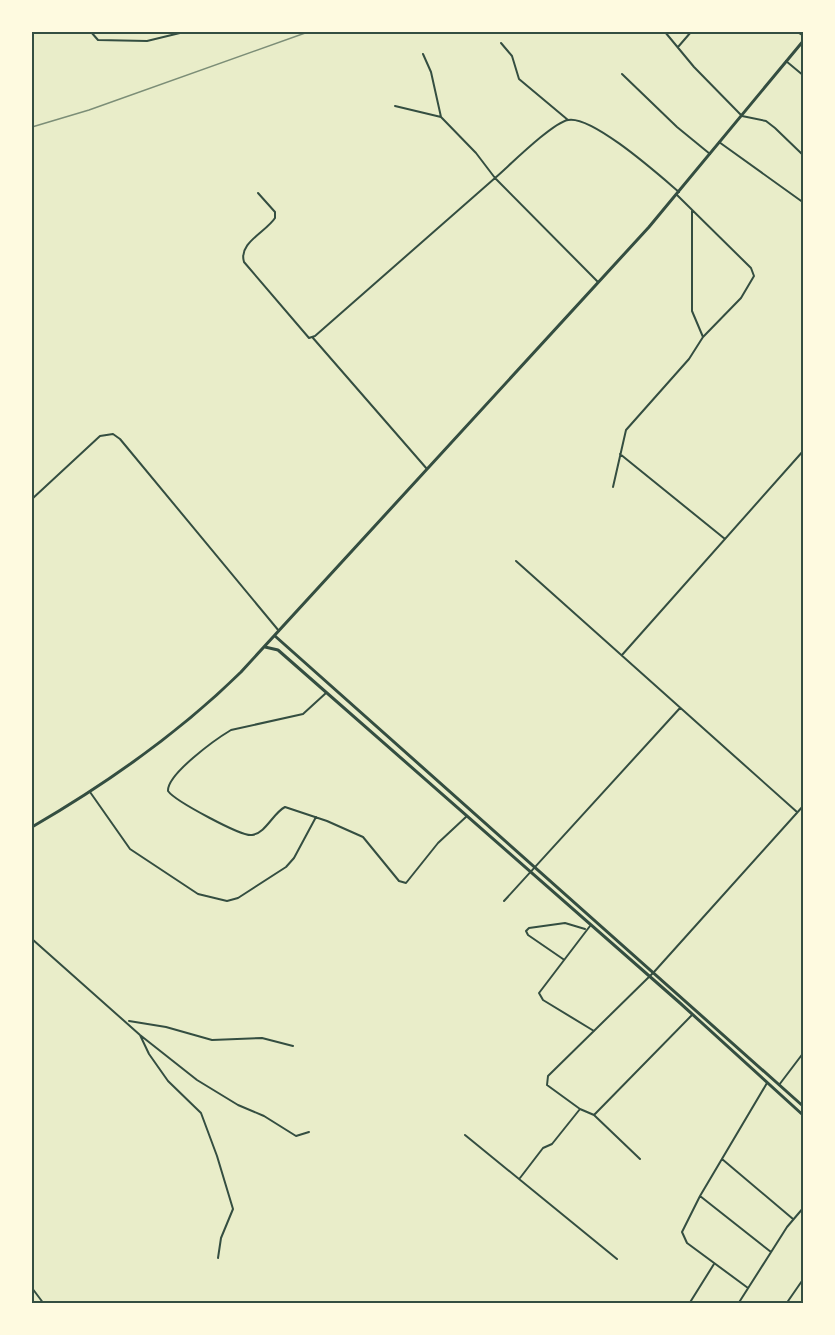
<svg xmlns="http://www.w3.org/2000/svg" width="835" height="1335" font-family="Helvetica,sans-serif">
<rect width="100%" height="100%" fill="#e9edc9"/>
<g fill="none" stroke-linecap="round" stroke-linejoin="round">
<path stroke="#344e41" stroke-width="2" d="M91,32l7,8 49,1 37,-9
M665,32l29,35 48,49 24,5 9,7 29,28
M797,32l7,4
M501,43l11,13 7,23 49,41
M678,47l13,-15
M423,54l8,18 10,45
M786,61l18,15
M622,74l55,53 33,27
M395,106l46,11 35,36 19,25c14,-12 57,-55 73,-58 24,-5 91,55 111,72
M719,142l85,61
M258,193l17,19v6c-9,14 -37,25 -31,44l65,76 6,-2 180,-158 103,104
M692,211v100l11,26
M313,338l114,131
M620,454l105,85
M613,487l13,-57 63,-71 14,-22 38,-39 13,-22 -3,-8 -74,-73
M32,499l68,-63 13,-2 7,5 159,192
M516,561l281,251
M622,655l182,-205
M326,693l-23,21 -72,16c-15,9 -64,44 -63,61 7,10 74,46 84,44 14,-2 21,-22 33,-28l42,14 36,16 36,44 7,2 32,-40 29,-27
M90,792l40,57 68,45 29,7 11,-3 48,-31 8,-9 22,-41
M504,901l176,-193
M590,926l-51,67 4,7 51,31
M32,939l108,96 57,45 41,25 26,11 32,20 13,-4
M563,959l-35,-24 -2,-4 3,-3 36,-5 20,6
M129,1021l37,6 46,13 50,-2 31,8
M140,1035l9,19 19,27 33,32 16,43 16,53 -12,29 -3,20
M779,1085l25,-33
M580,1109l-33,-24 1,-9 106,-104 150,-167
M465,1135l152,124
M640,1159l-46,-44 98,-100
M722,1159l71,60
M520,1178l23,-30 9,-4 28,-35 14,6
M700,1196l71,56
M32,1288l12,16
M748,1288l-61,-45 -5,-11 18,-36 67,-113
M689,1304l25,-40
M738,1304l49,-77 17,-20
M786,1304l18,-26"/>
<path stroke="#344e41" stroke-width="3" d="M275,636l529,471
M265,647l13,3 402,353 124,113
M32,827c74,-43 147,-94 209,-155l408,-445 155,-187"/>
<path stroke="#7c8e77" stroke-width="1.5" d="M32,127l57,-17 219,-78"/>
</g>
<rect width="835" height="1335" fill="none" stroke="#fefae0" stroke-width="66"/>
<rect x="33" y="33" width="769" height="1269" fill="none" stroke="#344e41" stroke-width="2"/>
</svg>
